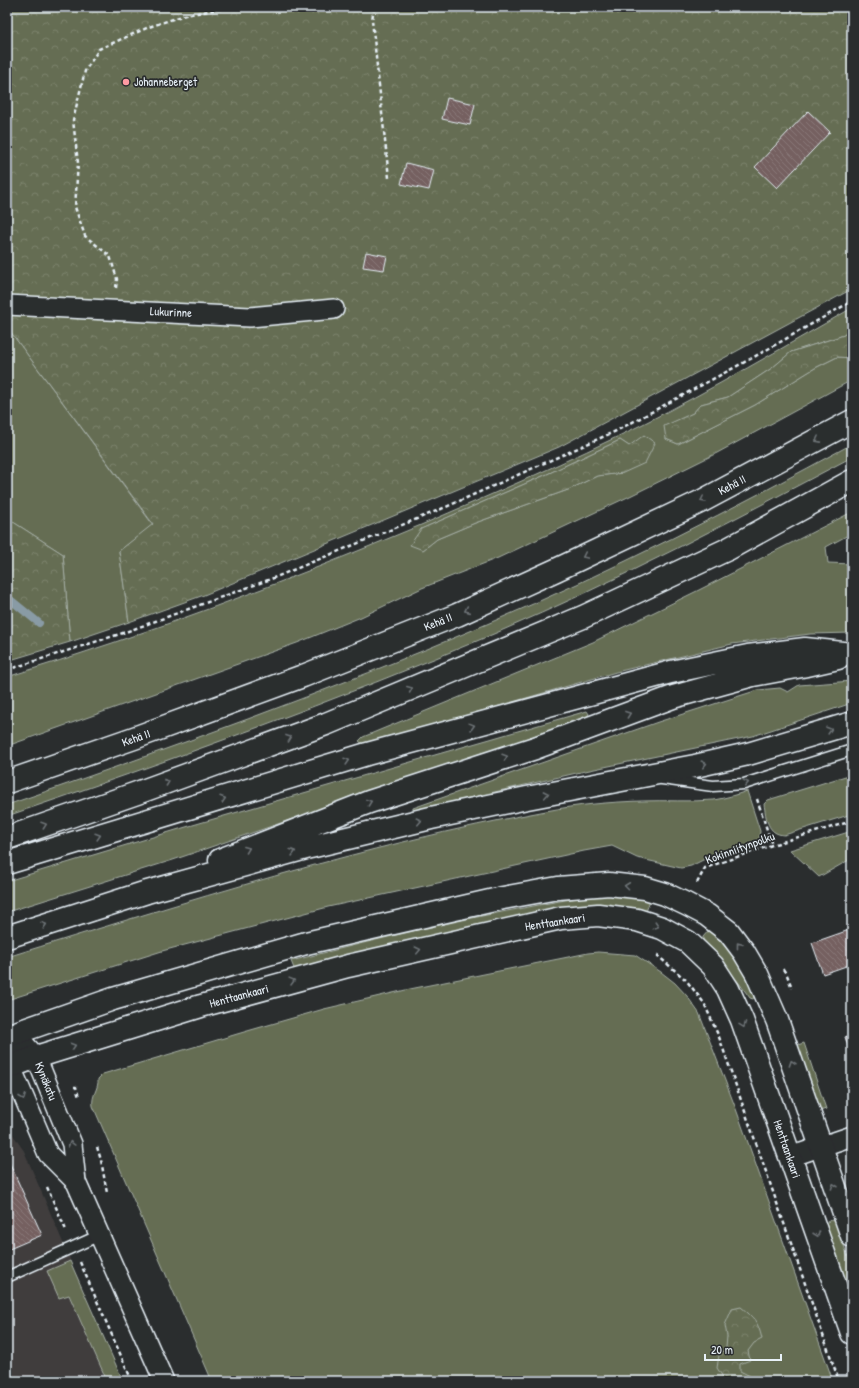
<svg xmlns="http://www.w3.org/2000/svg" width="859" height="1388" font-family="'Patrick Hand',sans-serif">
<defs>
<pattern id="forest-crowns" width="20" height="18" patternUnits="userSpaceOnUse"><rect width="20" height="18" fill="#656d53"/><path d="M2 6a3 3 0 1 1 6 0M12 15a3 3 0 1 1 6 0" fill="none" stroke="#7b826c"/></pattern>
<pattern id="building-back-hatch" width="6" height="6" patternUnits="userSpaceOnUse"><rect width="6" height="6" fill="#746161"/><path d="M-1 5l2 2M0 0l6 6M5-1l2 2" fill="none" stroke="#887878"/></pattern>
</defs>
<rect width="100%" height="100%" fill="#2a2d2e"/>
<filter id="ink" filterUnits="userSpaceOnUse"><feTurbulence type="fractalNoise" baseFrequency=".025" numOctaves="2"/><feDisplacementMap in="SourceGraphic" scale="8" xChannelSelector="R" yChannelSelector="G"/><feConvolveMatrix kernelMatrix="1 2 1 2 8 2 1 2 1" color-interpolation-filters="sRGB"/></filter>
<g filter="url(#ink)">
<path fill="#403d3d" d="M7,1126l17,25 46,108v2l53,120h-116z"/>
<path fill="#656d53" stroke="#a6afa6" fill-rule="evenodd" d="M852,308v18l-8,9 -53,17 -19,16 -44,29 -27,7 -8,9 -13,7 -14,19 12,5 77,-39 60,-37 22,-11 15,1v22l-135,73 -87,43 -132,62 -76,30 -61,29 -64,26 -290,103v-69c141,-43 278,-95 414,-152 74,-32 148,-64 220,-100 72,-36 141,-77 211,-117zM620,440l9,6 -6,27 -26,3 -29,14 -93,33 -38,16 -14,11 -2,-21 122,-53z
M7,327l146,198 -34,26 10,71 -59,20 -7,-88 -56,-36z
M852,444v13c-117,62 -234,124 -356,176 -160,68 -324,127 -489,183v-11c162,-56 323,-114 480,-181 125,-53 246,-115 365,-180z
M852,512v21l-26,14 2,16 24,1v69l-42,1 -78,10 -116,28 -252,73 -5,-4 4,-4 230,-95 106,-52z
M852,681v22l-99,33 -168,35 -172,40v-3l245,-86 100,-32 22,-2 8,4 11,-7z
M587,711l2,3 -3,4 -413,142 -166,52v-31l179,-54z
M852,774v40l-68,21c-17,-1 -18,-17 -20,-31l4,-4z
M747,791l13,40 -1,11 -52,16 -16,8 -10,2 -44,-10 -25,-12 -28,5 -256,56 -166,44 -155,49v-43c178,-55 356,-112 539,-146 31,-6 63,-9 95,-10 24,-1 49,1 73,-1 11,-2 22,-5 33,-9z
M852,831v29h-3l-30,17 -29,-27z
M611,895l18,1 21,4 -4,12 -18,-4 -17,-2 -316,65 -4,-10c72,-18 143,-36 216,-50 35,-6 69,-15 104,-16z
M709,930c20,19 36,39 46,65l-2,4 -3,-1c-14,-20 -30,-39 -47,-57v-4z
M598,952l37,3 26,17 14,11 12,13 12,17 37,96 97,272h-621l-119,-275c-2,-11 6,-17 5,-27l5,-5 141,-42 80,-23 86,-20 178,-36z
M804,1043l22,66 -9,3 -23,-66z
M832,1220l4,2 16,47v41l-28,-87z
M70,1261l53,120h-16l-38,-86 -10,3 -12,-27z"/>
<path fill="url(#forest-crowns)" stroke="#a6afa6" d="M7,7h845v282l-293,158 -355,148 -75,27 -10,-71 34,-27 -146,-197z
M852,326v32l-15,-1 -22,11 -60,37 -77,39 -12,-5 -2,-13 29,-13 8,-9 27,-7 44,-29 19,-16 53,-17z
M644,435l11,8 -10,20 -22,10 -26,3 -29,14 -93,33 -38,16 -14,11 -13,-5 11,-16 122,-53 77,-36 9,6z
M7,518l56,36 7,88 -63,19z
M741,1307c13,11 17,14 21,32l-8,4 -6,8 2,9 -10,4v7l10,5 2,5h-16l-13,-4 -6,-9 2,-13 7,-7 1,-12 -2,-11 7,-16z"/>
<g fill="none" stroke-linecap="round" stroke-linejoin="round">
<path stroke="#899ba5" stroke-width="8" d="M7,597l32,26"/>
</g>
<path fill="url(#building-back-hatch)" stroke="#e8f1f8" d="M447,98l28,6 -5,21 -28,-6z
M808,111l22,21 -53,56 -22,-21z
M406,163l28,7 -5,20 -28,-6z
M366,252l21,4 -3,14 -21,-3z
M852,929v35l-29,10 -11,-31z
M852,1034v24l-7,-21z
M7,1157l35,78 -35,15z"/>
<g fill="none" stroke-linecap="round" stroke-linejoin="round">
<defs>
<path id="service" d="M662,779l51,7 31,-2 108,-34
M7,1277l93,-42"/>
<path id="minor" d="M7,305l243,12 84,-8
M15,1033l21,24 36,87 4,38 88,199
M15,1033l-4,34 37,87 28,28
M790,1157l62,-21"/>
<path id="secondary" d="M7,1036l106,-37 193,-56 197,-45 55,-10 51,-4 36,4 20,6 21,10 21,11 22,17 15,20 13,22 20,46 75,216
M7,1068l29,-11 165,-51 147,-40 213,-48 37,-3 39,5 25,8 26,14 25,24 15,23 14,31 110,313"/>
<path id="trunk" d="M7,782l127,-44 169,-62 154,-61 99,-45 146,-69 150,-80
M7,838l130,-45 189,-69 257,-107 145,-68 124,-68
M220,860l149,-58 166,-54 138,-51 80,-22 54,-10 31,-7
M7,863l360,-109 304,-82 77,-16 57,-7 47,5
M7,937l140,-45 163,-45 121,-29 96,-20 168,-32 53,-12 104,-31"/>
</defs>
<use href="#service" stroke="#e8f1f8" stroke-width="13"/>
<use href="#minor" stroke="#e8f1f8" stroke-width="22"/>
<use href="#secondary" stroke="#e8f1f8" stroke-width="25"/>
<use href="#trunk" stroke="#e8f1f8" stroke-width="25"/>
<path stroke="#e8f1f8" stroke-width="2.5" stroke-dasharray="4 3" stroke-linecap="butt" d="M298,7l44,3 6,-3
M374,7l-2,13 17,158
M116,288l1,-9 -7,-23 -25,-20 -10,-29 3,-44 -5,-43 12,-49 14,-22 50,-22 36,-12 49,-8
M7,670l113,-36 151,-55 175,-72 170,-76 138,-74 98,-56
M757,799l15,46
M697,883l8,-15 67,-23 80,-24
M659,954l-1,2 28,24 18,23 15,34 120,344
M783,969l4,6 5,13
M74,1087h2l3,10
M97,1147l4,13 6,33
M47,1187l19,43
M80,1262l52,119"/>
<use href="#service" stroke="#2a2d2e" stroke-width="10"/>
<use href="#minor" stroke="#2a2d2e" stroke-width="19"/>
<use href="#secondary" stroke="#2a2d2e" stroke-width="22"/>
<use href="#trunk" stroke="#2a2d2e" stroke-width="22"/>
</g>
<defs><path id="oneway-chevron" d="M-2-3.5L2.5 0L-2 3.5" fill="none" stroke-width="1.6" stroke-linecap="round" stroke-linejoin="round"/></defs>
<g stroke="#6c7275">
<use href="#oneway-chevron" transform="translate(818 440) rotate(152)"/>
<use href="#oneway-chevron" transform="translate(703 500) rotate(153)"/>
<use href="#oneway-chevron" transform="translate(585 556) rotate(155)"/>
<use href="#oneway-chevron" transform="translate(467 610) rotate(156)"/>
<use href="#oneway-chevron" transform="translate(410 689) rotate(-23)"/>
<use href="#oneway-chevron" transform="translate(628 714) rotate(-20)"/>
<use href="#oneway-chevron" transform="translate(472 726) rotate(-15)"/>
<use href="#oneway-chevron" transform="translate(829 730) rotate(-17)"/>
<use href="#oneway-chevron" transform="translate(289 738) rotate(-20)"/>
<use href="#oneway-chevron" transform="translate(505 757) rotate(-18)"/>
<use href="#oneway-chevron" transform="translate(347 761) rotate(-17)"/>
<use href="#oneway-chevron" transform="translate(704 764) rotate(-13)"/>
<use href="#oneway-chevron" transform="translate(167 782) rotate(-20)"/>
<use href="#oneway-chevron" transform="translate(746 783) rotate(-13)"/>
<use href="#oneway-chevron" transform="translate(546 794) rotate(-11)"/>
<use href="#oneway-chevron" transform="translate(223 799) rotate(-17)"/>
<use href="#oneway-chevron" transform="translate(369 802) rotate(-20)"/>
<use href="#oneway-chevron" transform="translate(419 821) rotate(-13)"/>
<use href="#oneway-chevron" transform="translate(44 825) rotate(-19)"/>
<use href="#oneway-chevron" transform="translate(98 836) rotate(-17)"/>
<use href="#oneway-chevron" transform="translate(247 849) rotate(-21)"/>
<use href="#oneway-chevron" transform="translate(293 852) rotate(-16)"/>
<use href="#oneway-chevron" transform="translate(627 886) rotate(-173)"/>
<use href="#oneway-chevron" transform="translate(44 925) rotate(-18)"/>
<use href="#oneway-chevron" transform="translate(656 926) rotate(18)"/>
<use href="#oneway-chevron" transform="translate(739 945) rotate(-128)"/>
<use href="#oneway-chevron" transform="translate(418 950) rotate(-13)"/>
<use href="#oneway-chevron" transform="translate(292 981) rotate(-15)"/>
<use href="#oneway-chevron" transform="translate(743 1025) rotate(70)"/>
<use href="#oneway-chevron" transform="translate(73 1046) rotate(-17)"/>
<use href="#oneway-chevron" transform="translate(792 1063) rotate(-109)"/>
<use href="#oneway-chevron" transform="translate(23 1097) rotate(68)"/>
<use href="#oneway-chevron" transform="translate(71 1144) rotate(-105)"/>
<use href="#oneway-chevron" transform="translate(834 1186) rotate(-109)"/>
<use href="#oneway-chevron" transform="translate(817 1234) rotate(71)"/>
</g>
</g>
<circle fill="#ff9aa2" stroke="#2a2d2e" stroke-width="1.5" cx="126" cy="82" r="4"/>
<g text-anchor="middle" stroke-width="3.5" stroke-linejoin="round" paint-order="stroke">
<g font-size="12" fill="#e8f1f8" stroke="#2a2d2e" text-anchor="start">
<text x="134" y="86">Johanneberget</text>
</g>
<g font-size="12" fill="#e8f1f8" stroke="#2a2d2e">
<text transform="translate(171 312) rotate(3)" y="4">Lukurinne</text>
<text transform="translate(732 485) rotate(-28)" y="4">Kehä II</text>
<text transform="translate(438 622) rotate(-22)" y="4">Kehä II</text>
<text transform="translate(136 738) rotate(-20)" y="4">Kehä II</text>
<text transform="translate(740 848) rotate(-20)" y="4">Kokinniitynpolku</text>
<text transform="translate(555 922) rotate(-9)" y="4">Henttaankaari</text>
<text transform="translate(239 996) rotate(-15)" y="4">Henttaankaari</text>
<text transform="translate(46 1081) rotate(68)" y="4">Kynäkatu</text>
<text transform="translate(787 1149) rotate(71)" y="4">Henttaankaari</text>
</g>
</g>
<rect width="859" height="1388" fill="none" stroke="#2a2d2e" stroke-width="24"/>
<rect x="12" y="12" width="835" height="1364" fill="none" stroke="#e8f1f8" stroke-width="1.5" filter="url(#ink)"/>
<path d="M705 1354v6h76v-6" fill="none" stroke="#e8f1f8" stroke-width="2"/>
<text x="711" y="1354" font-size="12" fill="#e8f1f8" stroke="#2a2d2e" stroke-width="3" paint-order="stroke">20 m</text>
</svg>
